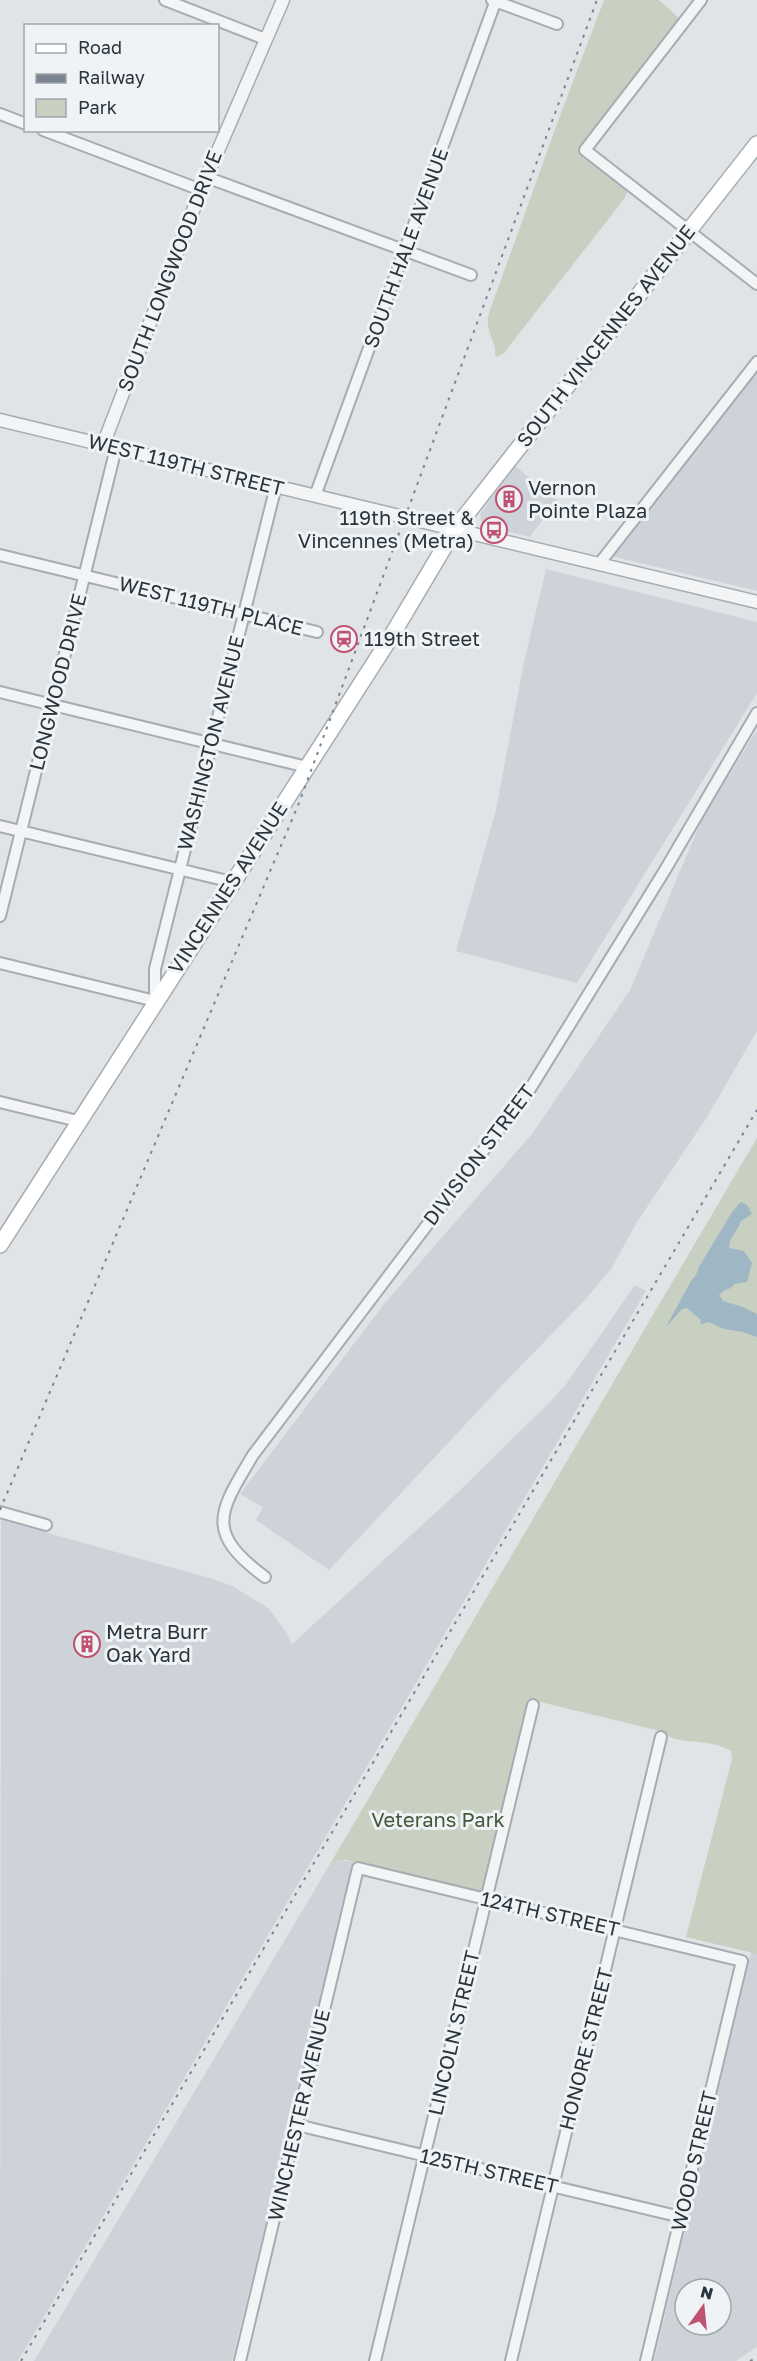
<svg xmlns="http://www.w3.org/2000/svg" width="757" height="2361" font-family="'Golos Text',sans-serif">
<rect width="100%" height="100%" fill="#e0e4e7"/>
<path fill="#ced3d9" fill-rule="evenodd" d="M757,368v223l-146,-35z
M515,466l42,34 -27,37 -47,-12 -2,-5 -1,-6z
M546,569l211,53v71l-180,290 -121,-32 40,-141 27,-143z
M757,730v301l-50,86 -70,105 -26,47 -26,31 -78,80 -178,190 -73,-50 7,-13 -23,-13 144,-190 148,-170 50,-73 48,-71 72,-171z
M635,1285l11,6 -625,1065 -3,5h-18l1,-841 212,59 19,7 36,22 18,24 6,12 164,-150 95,-93 16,-18z
M338,1860l16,2 -122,499h-198l296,-497z
M751,1952l6,2v393l-21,14h-82zM685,2289h36v36h-36z"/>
<path fill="#c8d0c2" d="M604,0h55l21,19 -100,131 1,3 42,31 4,9 -3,6 -120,154 -7,4 -2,-2c2,-13 -9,-21 -7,-39l73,-203z
M757,1138v816l-71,-17 46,-178 -1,-8c-6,-3 -12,-6 -19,-7 -15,-4 -37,0 -48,-12l-136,-33 -46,193 -136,-32h-8l-8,4z"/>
<path fill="#9fb6c4" d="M741,1202l6,3 5,9 -11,7c-3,10 -12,16 -12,27l15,3 8,12 -5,19 -13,2 -3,4 -6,2 -6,5 4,6 20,6 14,7v23l-14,-5 -19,-3 -15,-7 -6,2 -3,-1 1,-3 -14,-12 -5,1 -16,18 25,-46 5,-6 3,-8 33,-55z"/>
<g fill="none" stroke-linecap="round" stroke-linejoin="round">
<defs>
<path id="minor" d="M165,0l100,39
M492,0l65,24
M701,0l-116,150 172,134
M0,114l26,10
M43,130l158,60
M206,177l265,98
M315,496l181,-496
M0,555l317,77
M599,564l158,-202
M0,692l307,75
M0,826l232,56
M0,916l116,-468
M0,963l155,38v-32l121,-483
M0,1102l78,19
M0,1512l46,13
M265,1577c-61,-45 -46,-65 -12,-122l277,-366 135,-219 92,-157
M297,2125l384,92
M240,2361l118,-493 384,93 -96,400
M375,2361l158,-656
M511,2361l150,-624"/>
<path id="tertiary" d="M0,420l757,182
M103,445l98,-255 82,-190"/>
<path id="secondary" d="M0,1245l389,-605 66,-111 302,-385"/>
</defs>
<use href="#minor" stroke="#a6acb1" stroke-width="14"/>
<use href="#tertiary" stroke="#a6acb1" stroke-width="15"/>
<use href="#secondary" stroke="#a6acb1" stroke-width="18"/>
<use href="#minor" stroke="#f2f4f6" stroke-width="10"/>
<use href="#tertiary" stroke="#f2f4f6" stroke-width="12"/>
<use href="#secondary" stroke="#fff" stroke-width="15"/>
<path stroke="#7b858f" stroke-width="2" stroke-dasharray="3 6" stroke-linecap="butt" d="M0,1510l299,-707 298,-803
M21,2361l736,-1251
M750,2361l7,-4"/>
</g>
<defs>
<symbol id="building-ring" viewBox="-11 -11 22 22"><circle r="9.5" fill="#eff3f5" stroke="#bf5271" stroke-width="1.5"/><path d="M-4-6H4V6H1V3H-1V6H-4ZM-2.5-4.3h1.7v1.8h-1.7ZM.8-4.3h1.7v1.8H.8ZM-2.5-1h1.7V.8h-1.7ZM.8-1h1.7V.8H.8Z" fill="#bf5271"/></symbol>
<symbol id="bus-ring" viewBox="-11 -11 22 22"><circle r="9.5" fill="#eff3f5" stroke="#bf5271" stroke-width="1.5"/><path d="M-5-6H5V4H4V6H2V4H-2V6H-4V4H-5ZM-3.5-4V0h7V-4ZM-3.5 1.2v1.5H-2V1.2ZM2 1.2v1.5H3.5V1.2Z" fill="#bf5271"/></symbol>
<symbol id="station-ring" viewBox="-11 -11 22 22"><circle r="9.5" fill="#eff3f5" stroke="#bf5271" stroke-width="1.5"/><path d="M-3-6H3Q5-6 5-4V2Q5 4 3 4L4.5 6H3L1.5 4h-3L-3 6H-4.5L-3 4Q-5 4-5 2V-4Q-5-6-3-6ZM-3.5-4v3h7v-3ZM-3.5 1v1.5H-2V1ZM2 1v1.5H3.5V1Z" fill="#bf5271"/></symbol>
</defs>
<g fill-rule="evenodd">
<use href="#building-ring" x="494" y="484" width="30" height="30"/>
<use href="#bus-ring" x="479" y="515" width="30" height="30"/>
<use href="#station-ring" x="329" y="624" width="30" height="30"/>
<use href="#building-ring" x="72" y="1629" width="30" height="30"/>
</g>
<g text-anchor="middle" stroke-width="6" stroke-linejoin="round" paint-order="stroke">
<g font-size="20" fill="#2a343d" stroke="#eff3f5">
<text transform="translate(406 248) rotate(-70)" y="7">SOUTH HALE AVENUE</text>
<text transform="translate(170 271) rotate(-69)" y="7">SOUTH LONGWOOD DRIVE</text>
<text transform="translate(606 336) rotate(-52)" y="7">SOUTH VINCENNES AVENUE</text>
<text transform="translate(186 465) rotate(14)" y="7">WEST 119TH STREET</text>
<text transform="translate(211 606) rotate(14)" y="7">WEST 119TH PLACE</text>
<text transform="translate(58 682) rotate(-76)" y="7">LONGWOOD DRIVE</text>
<text transform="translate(211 743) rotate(-76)" y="7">WASHINGTON AVENUE</text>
<text transform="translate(228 888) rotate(-57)" y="7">VINCENNES AVENUE</text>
<text transform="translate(479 1155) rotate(-53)" y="7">DIVISION STREET</text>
<text transform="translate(550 1914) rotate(13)" y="7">124TH STREET</text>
<text transform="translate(454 2033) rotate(-77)" y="7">LINCOLN STREET</text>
<text transform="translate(586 2049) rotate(-76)" y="7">HONORE STREET</text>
<text transform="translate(299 2115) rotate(-77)" y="7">WINCHESTER AVENUE</text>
<text transform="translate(694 2161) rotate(-77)" y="7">WOOD STREET</text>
<text transform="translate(489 2171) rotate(13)" y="7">125TH STREET</text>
</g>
<g font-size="20" fill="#2a343d" stroke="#eff3f5" text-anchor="start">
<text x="528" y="495">Vernon<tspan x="528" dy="23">Pointe Plaza</tspan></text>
<text x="474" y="525" text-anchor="end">119th Street &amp;<tspan x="474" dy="23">Vincennes (Metra)</tspan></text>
<text x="364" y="646">119th Street</text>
<text x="106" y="1639">Metra Burr<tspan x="106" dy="23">Oak Yard</tspan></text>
</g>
<g font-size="20" fill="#435739" stroke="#eff3f5">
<text x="438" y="1827">Veterans Park</text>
</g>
</g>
<rect x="24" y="24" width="195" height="108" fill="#eff3f5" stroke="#a0a7ab" stroke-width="1.5"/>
<rect x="36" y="44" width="30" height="9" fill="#ffffff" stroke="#a0a7ab" stroke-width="1.5"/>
<text x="78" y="54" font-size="18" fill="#2a343d">Road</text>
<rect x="36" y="74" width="30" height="9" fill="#7b858f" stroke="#a0a7ab" stroke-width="1.5"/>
<text x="78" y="84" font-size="18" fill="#2a343d">Railway</text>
<rect x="36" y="99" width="30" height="18" fill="#c8d0c2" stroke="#a0a7ab" stroke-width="1.5"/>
<text x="78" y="114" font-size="18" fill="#2a343d">Park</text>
<g transform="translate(703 2307) rotate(15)"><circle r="28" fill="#eff3f5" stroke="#a0a7ab" stroke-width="1.5"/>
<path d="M0-4.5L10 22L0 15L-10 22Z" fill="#bf5271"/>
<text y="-9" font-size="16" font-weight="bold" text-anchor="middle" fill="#2a343d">N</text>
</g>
</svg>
